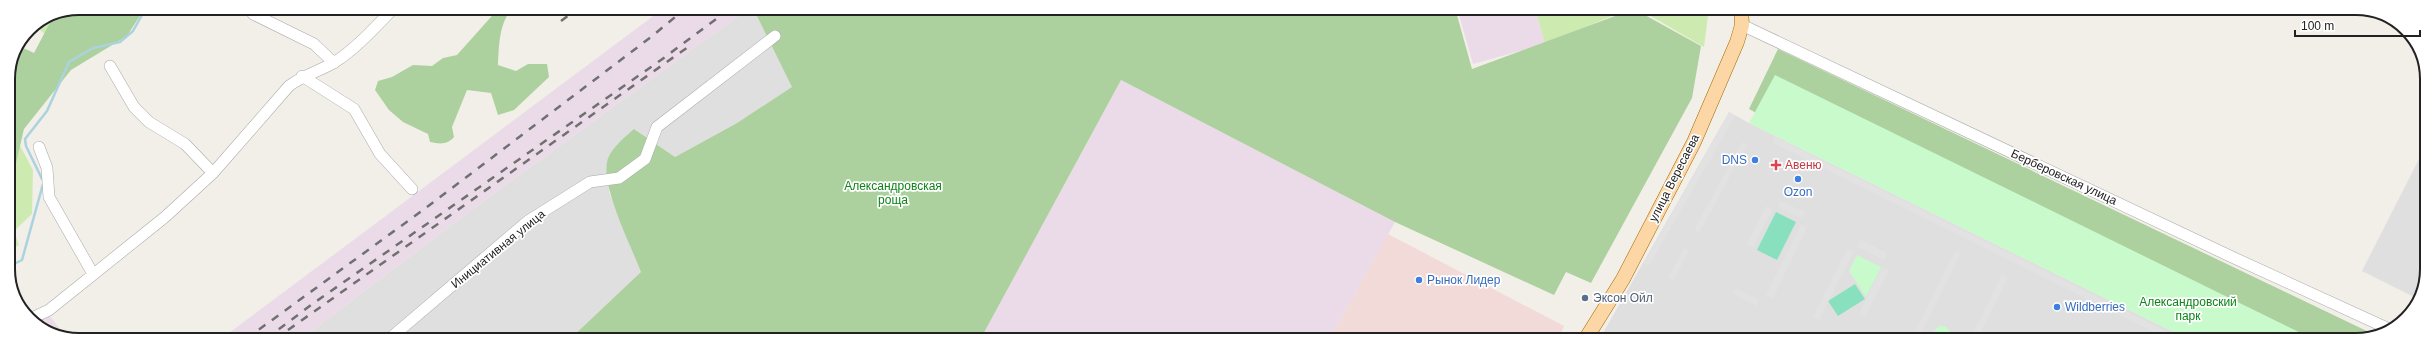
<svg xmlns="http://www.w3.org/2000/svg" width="2435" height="348" font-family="Arial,sans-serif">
<rect width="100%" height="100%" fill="#f2efe9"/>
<path fill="#e0dfdf" d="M749,8h4l40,79 -56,36 -62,34 -41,-28 -25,63 33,80 -73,68 -268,-1 169,-128z
M1729,112l20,11 441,217h-591z
M2420,157l6,3v118l-10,20 -54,-27z"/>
<path fill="#f2dad9" d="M1388,234l176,92 -6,14h-229z"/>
<path fill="#ebdbe8" d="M664,8h85l-279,203 -169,128h-80z
M1457,8h78l10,36 -72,20z
M1121,80l274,142 -66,118h-349z
M49,315l19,24 -36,-16z"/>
<path fill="#cdebb0" d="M1535,8h96l-86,36z
M1637,8h72l-5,39z
M67,10l-21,25 -12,-10 18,-12z
M8,123l25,47 -1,44 -18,17 5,14 -9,5z"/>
<path fill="#add19e" d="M79,8h66l-18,28 -56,34 -47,59 -15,64c0,-22 -7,-139 10,-147l15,7 21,-40z
M499,8h14c-14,14 -14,37 -15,57l18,6 12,-7h19l2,13 -35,33 -16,5 -7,-22 -24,-3 -15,37 2,10c-7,8 -14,7 -24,5l-2,-8 -25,-12 -14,-12 -14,-20 3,-9 14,-4 21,-12 19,1 11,-8 14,-3z
M753,8h702l17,61 162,-60 67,37 -9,52 -101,185 -25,-11 -12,23 -159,-73 -274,-142 -141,260h-411l72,-68c-10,-26 -39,-83 -34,-110 3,-13 18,-25 27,-33l41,28 62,-34 55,-36z
M1778,49l595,285 -16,6h-159l-357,-182 -92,-49z"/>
<path fill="#c8facc" d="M1775,75l540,265h-125l-441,-217z
M1857,255l24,12 -15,30 -17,-26z
M1934 334a8 8 0 1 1 16 0a8 8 0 1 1-16 0Z"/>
<path fill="#88e0be" d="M1776,212l20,10 -19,38 -20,-10z
M1855,284l10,15 -27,17 -10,-15z"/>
<path fill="#e2e2e2" d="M1729,113l6,3 -86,150 -5,-3z
M1775,137l409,203h-14l-397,-197z
M1742,142l5,3 -48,88 -5,-3z
M1781,201l24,11 -3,6 -24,-11z
M1766,206l6,4 -19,37 -6,-3z
M1801,225l6,3 -34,70 -7,-3z
M1861,240l26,13 -3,7 -26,-13z
M1684,248l5,3 -16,30 -5,-3z
M1847,249l6,4 -34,67 -6,-3z
M1955,251l6,2 -43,87h-7z
M1882,267l7,3 -24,47 -6,-3z
M2002,274l6,3 -31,63h-7z
M1736,288l23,12 -3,6 -23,-12z"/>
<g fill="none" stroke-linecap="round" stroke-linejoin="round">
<path stroke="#aad3df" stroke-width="2.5" d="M42,179l-16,-33 -1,-7 22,-28 22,-49 24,-14 27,-6 13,-11 9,-16v-7
M10,266l12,-6 21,-76"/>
<defs>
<path id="minor" d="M249,8l4,6 61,30 20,19
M1742,25l490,232 155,71
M110,66l24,41 15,15 36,22 28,29
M302,76l52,33 26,45 32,35
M39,147l8,21 2,29 44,77
M30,319l19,-9 116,-93 48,-44 76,-87c14,-11 31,-15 46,-24 23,-15 40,-35 59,-54
M388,340l140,-119 62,-39 29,-4 26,-19 12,-32 118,-91"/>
<path id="major" d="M1585,340l38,-61 71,-137 43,-100 5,-17 -1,-17"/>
</defs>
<use href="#minor" stroke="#a9a9a9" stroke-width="12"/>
<use href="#major" stroke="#a06b00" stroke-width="15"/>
<use href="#minor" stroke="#fff" stroke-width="11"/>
<use href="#major" stroke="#fcd6a4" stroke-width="14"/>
<path stroke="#707070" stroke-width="2.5" stroke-dasharray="8 8" stroke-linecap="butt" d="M561,21l17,-13
M288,330l400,-283
M246,339l177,-129 228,-173 35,-29
M266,339l45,-34 350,-245 70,-52"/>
</g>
<g fill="#3f7fe0" stroke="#fff" stroke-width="1.5">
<circle cx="1755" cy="160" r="4"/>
<circle cx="1798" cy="179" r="4"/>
<circle cx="1419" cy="280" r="4"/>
<circle cx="2057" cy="307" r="4"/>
</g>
<path fill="#e0444e" stroke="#fff" stroke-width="1.5" d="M1774 159h4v4h4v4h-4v4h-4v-4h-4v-4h4z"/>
<circle fill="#5c6f8a" stroke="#fff" stroke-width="1.5" cx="1585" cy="298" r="4"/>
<g text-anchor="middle" stroke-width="3.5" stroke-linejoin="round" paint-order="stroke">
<g font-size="12" fill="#366cbe" stroke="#fff" text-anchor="start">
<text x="1747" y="164" text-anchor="end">DNS</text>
<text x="1798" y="196" text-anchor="middle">Ozon</text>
<text x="1427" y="284">Рынок Лидер</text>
<text x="2065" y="311">Wildberries</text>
</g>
<g font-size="12" fill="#be3a42" stroke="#fff" text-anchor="start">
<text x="1785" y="169">Авеню</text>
</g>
<g font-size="12" fill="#222" stroke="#fff">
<text transform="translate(2064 177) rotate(25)" y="4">Берберовская улица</text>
<text transform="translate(1674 178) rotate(-63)" y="4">улица Вересаева</text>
<text transform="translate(498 249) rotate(-39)" y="4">Инициативная улица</text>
</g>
<g font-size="12" fill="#0c8416" stroke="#fff">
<text x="893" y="190">Александровская<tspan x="893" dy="14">роща</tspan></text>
<text x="2188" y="306">Александровский<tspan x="2188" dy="14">парк</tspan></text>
</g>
<g font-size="12" fill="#4e5e75" stroke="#fff" text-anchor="start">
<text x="1593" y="302">Эксон Ойл</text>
</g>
</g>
<path d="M0 0H2435V348H0ZM79 15H2356A64 64 0 0 1 2420 79V269A64 64 0 0 1 2356 333H79A64 64 0 0 1 15 269V79A64 64 0 0 1 79 15Z" fill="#fff" fill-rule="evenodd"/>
<path fill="none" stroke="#222" stroke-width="2" d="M79 15H2356A64 64 0 0 1 2420 79V269A64 64 0 0 1 2356 333H79A64 64 0 0 1 15 269V79A64 64 0 0 1 79 15Z"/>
<path d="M2295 30v6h125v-6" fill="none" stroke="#222222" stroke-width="2"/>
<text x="2301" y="30" font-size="12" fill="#222222" stroke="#ffffff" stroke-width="3" paint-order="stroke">100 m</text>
</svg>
